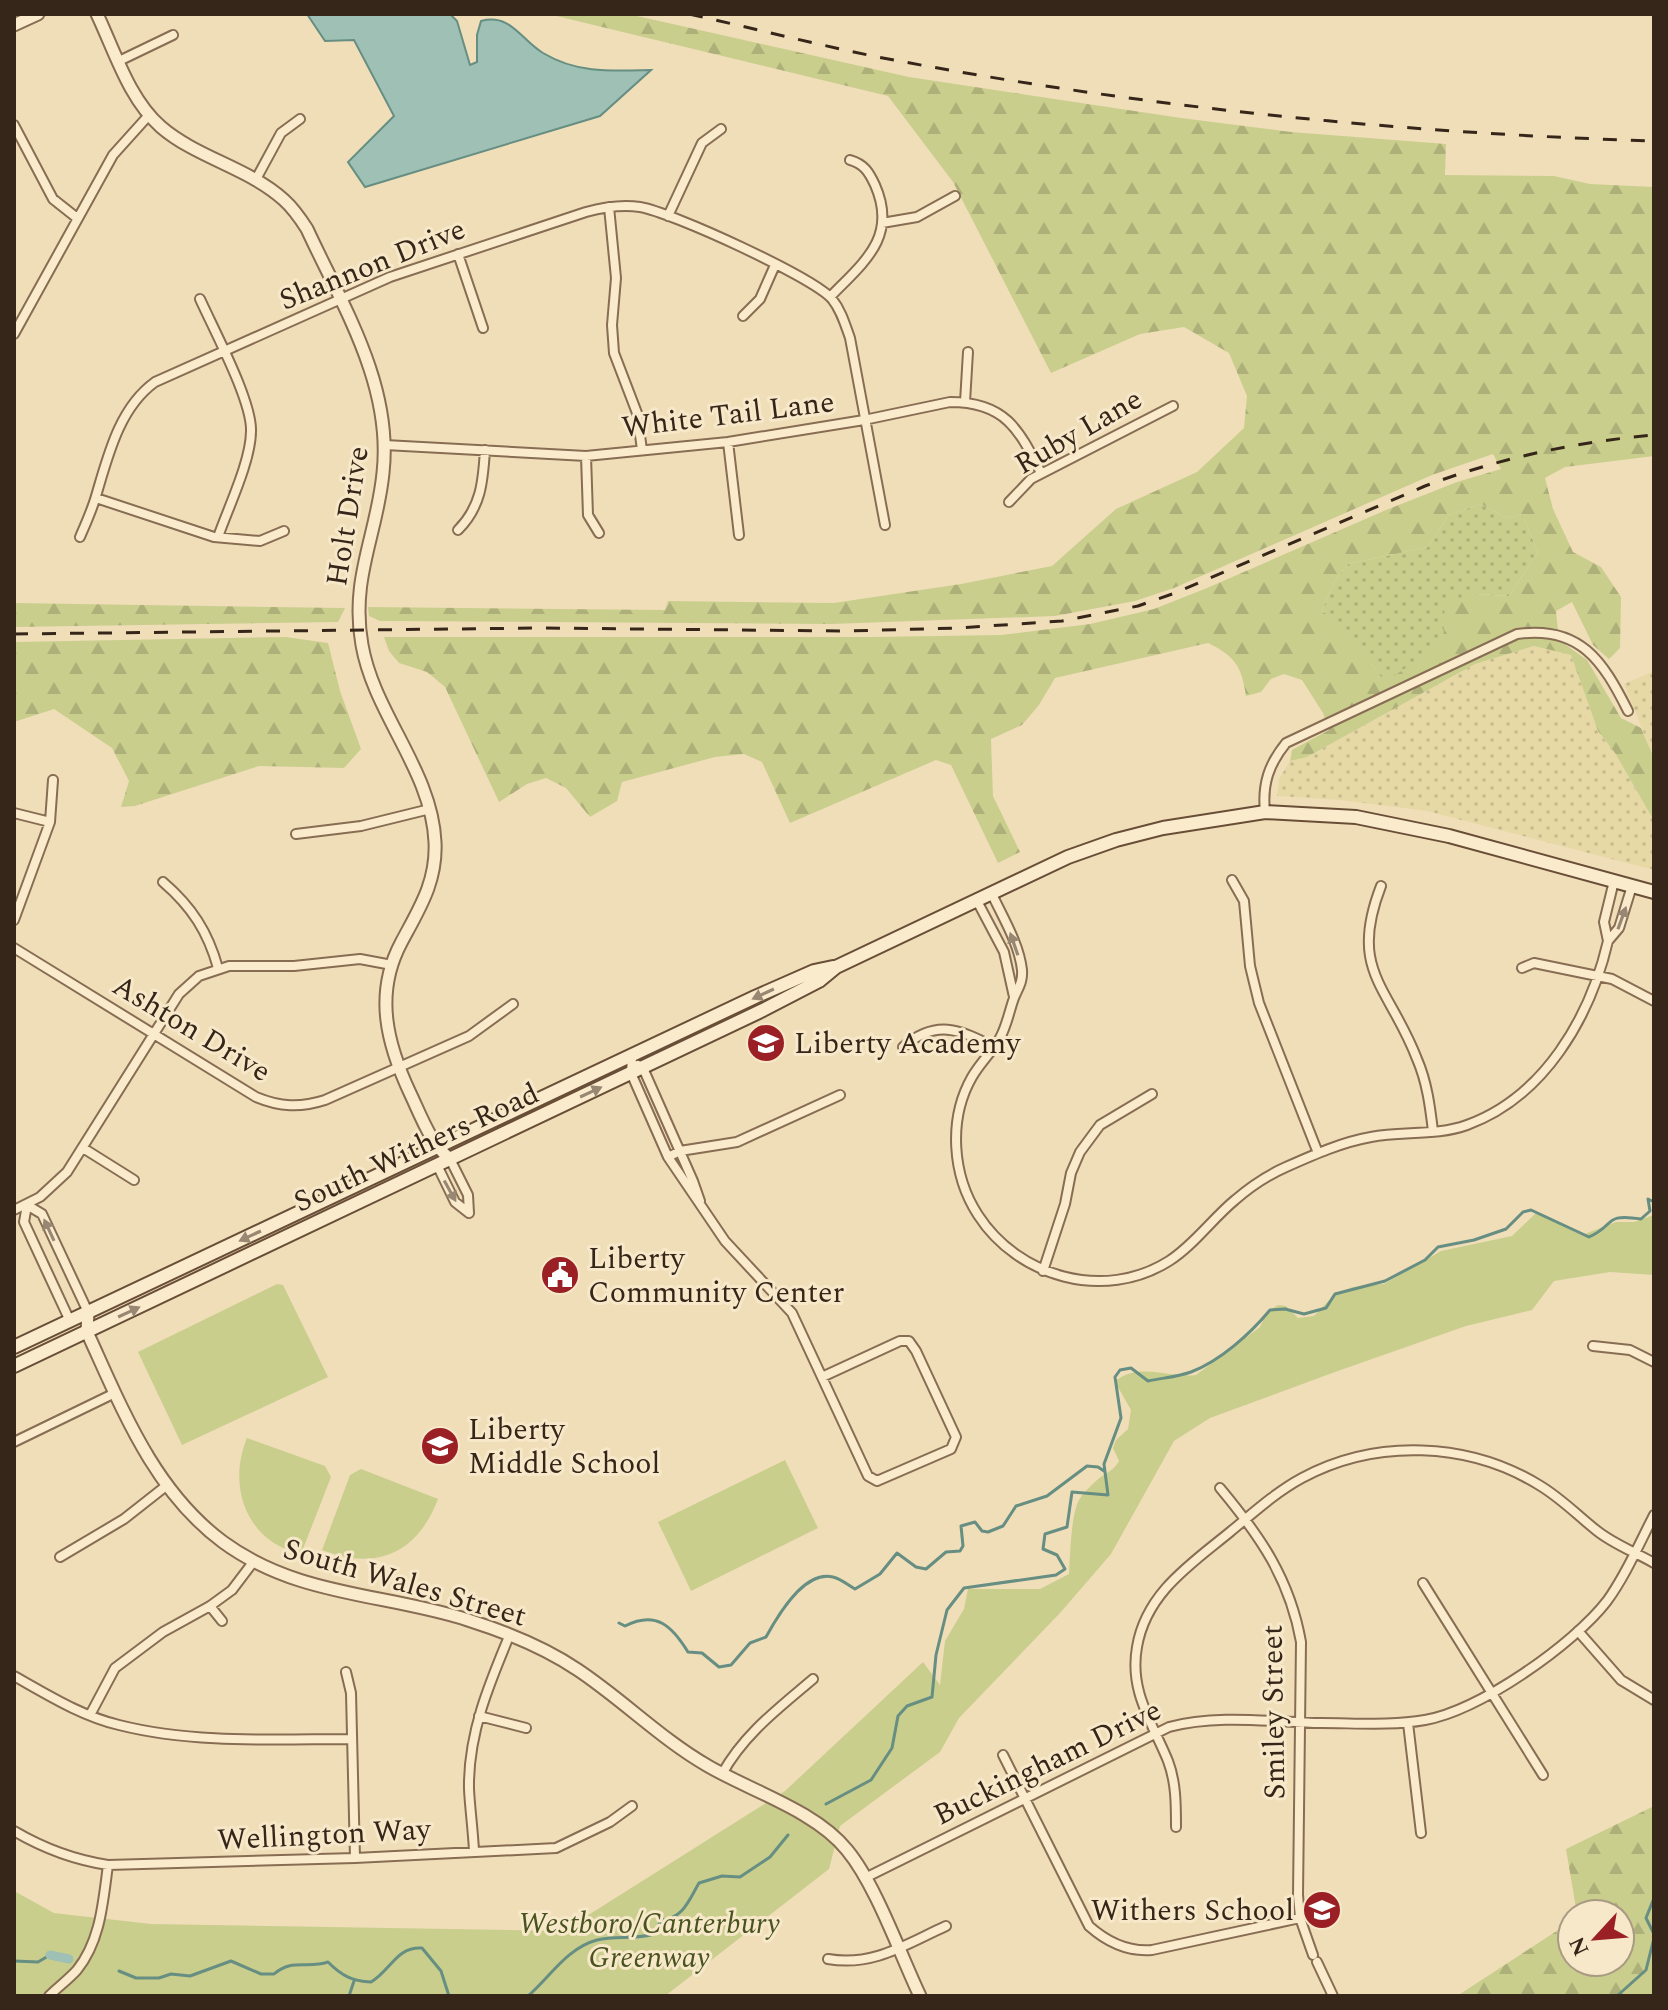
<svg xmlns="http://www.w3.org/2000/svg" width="1668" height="2010" font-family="Spectral,serif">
<defs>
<pattern id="farmland-dots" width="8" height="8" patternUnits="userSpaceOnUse" patternTransform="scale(2)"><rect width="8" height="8" fill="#e6d9a6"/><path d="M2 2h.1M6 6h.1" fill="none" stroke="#c6ba8e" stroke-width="1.8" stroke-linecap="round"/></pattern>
<pattern id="grass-dots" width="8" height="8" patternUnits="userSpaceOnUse" patternTransform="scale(2)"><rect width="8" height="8" fill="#c9ce8d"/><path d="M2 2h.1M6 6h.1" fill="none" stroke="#adb179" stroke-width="1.8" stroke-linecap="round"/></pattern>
<pattern id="forest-firs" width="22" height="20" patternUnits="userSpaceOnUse" patternTransform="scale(2)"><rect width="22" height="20" fill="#c9ce8d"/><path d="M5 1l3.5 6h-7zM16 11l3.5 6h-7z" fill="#adb179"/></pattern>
</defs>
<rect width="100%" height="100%" fill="#f0deb9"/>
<path fill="url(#farmland-dots)" d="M1534,646l37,9 27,76 17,22 39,68v49l-227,-59 -87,-11 -63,-4 2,-17 11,-18 17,-4 168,-93z
M1654,671v87l-30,-74z"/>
<path fill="url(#grass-dots)" d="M1481,504l26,14 15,-4 16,38 -29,44 -31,-2 -34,49 -59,40 -13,-18 -50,-55 13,-30 13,-16 80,-17 21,-32z"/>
<path fill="url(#forest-firs)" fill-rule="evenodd" d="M548,14h80l281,63 272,41 110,14 155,12 -1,31 109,1 36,8 64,3v269l-89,11 -20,11 8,31 20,43 28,15 20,30 -1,51 -11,11 -16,-14 -21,-43 -16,9 3,29 28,20 34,58 20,10 13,30v63l-39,-68 -17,-22 -27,-76 -37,-9 -59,18 -168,93 -17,4 2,-11 37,-20 -6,-17 -21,-33 -18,-6 -13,5 -10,13 -15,4c-4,-29 -11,-40 -38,-53l-153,35 -16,27 -17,20 -31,14 2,57 27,56 -22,11 -47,-98 -15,-5 -146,63 -28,-61 -18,-8 -29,3 -93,25 -5,19 -27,16 -24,-29 -20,-10 -19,6 -28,18 -54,-115 -18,-15 -28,-9 -10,-12 -5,-14h488l129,-2 89,-11 64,-15 53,-21 179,-78 71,-28 44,-13 -8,-15 -61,21 -258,113 -39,13 -80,15 -224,8 -451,-3 -11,-5 -1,-9 297,3 3,-9 166,2 127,-19 91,-18 64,-57 81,-37 47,-44 3,-32 -18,-43 -45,-26 -44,7 -89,39 -98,-191 -65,-86zM1481,504l26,14 15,-4 16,38 -29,44 -31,-2 -33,7 -2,42 -58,39 -30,-39 -33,-33 13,-30 13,-16 80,-17 21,-32z
M14,603l331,5 -7,14 -324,5z
M286,637l42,6 12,48 21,58 -17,19 -85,-2 -124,40 -14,1 8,-26 -17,-33 -58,-39 -40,13v-80z
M1654,1806v190h-197l115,-75v41h48v-48h-43l-11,-65z"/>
<path fill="#c9ce8d" d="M1536,1213c18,3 29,16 46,22l34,-13h18l20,-7v60l-44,-3 -56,9 -22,29 -66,16 -131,46 -125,46 -36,23 -63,113 -51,59 -101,105 -19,34 -100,74 -11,43 -164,127h-651v-105l40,22 97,11 412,7 222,-140 138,-129 17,23 5,-44 19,-32 4,-20h72l29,-15c1,-17 2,-60 10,-74 4,-7 12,-14 17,-19 8,-8 17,-9 23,-20l-6,-13 3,-8 12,-11 3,-19 -16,-28c22,-21 56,-3 81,-7l64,-48 7,-15 11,-7 8,1 12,12 16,-2 22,-23 17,-6 31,-3 57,-33 71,-15z
M277,1284l6,1 45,92 -146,68 -44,-93z
M247,1438l78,28 6,11 -30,77c-55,-12 -74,-68 -54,-116z
M785,1460l33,68 -127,63 -33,-69z
M361,1469l77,30c-21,55 -62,72 -116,51l28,-75z"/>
<path fill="#9ec0b5" stroke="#668e82" stroke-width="2" d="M307,14h143l7,7 13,44 7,-3v-27l4,-14c30,-8 40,19 62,32 35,21 70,18 108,17l-51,46 -235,71 -17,-25 46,-46 -40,-76 -29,1z"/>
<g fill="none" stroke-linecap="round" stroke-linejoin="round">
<path stroke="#668e82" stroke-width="3" d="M619,1623l6,3c31,-16 47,0 63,26l14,1 17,14 12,-2 19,-22 16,-6c12,-22 38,-67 67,-60 8,2 15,8 22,12l25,-15 17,-21 19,14 10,2 20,-17 14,-1 3,-5 -2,-20 14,-4 7,9 6,1 15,-6 13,-20 31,-10 40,-30 11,1 6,4
M826,1804l45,-24 21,-32 6,-32 9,-10 25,-9 4,-42 11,-45 17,-22 92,-13 9,-6 -8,-14 -14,-6 2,-15 22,-7 5,-35 36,3 -4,-31 17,-46 -6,-41 5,-7 11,-2 17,13c14,-3 29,-4 43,-9 29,-11 59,-38 79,-62l15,-1 19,5 22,-6 9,-14 50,-13 40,-21 13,-13 36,-7 32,-11 17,-17 8,-2 58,27c27,-12 14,-24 52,-18l9,-8 -2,-12 6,3
M1654,1898l-8,20 8,16
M14,1961l24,1 12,-7
M119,1971l17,7h23l12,-4 19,2 41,-15 30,13h13c18,-16 33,-5 54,-12 14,14 24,19 43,20 20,-12 26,-36 51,-34l19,23 8,25
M349,1996l5,-15
M528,1996c22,-19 39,-48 69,-56 19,-5 38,0 57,-6l7,-14c22,-1 28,-20 38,-37l23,-7 18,1 30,-20 18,-22
M1617,1996l29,-26 8,-32"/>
<path stroke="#9ec0b5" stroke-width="9" d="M50,1955l19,4"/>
<defs>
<path id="minor" d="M119,61l54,-26
M14,125l39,74 24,19
M255,181l26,-48 19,-14
M609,207l7,71 -4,47 2,28 23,60 5,37
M668,216l34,-73 19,-14
M882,223l35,-6 38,-21
M458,254l25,74
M830,297c34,-35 68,-60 45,-112 -6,-13 -11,-21 -25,-25
M200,299c14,31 52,102 51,132 0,30 -23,77 -33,106
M743,316l17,-17 15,-34
M14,334l99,-179 36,-40
M965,402l3,-50
M728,442l11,93
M385,445l201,11 142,-14 136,-22 86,-18c55,0 69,27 91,71
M586,456l2,59 11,18
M96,498l118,39 46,4 24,-10
M1009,502l22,-23 142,-73
M458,530c23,-23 25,-48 27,-80
M80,537c6,-14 12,-27 16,-41 12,-40 23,-88 59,-114l235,-105 196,-65c18,-5 35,-8 54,-5 31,5 173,70 192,92 9,11 13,25 18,39l35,187
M1265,812c-3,-28 4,-48 21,-69l231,-109c63,-9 86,27 111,77
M14,813l36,9
M296,834l65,-8 69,-17
M1232,880l12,21 6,65 9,37 59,150
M1614,881l-10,41 4,19 11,-13 13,-42
M163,882c29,25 45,50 55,86
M1381,886c-33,85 8,100 36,173 10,23 13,47 16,72
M991,892c11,24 28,51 31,78 1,12 -4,18 -8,28 -5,14 -7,27 -14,40 -8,14 -20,25 -28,39 -24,42 -20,98 6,138 40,62 126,87 191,46 25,-16 43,-42 66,-61 15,-13 33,-25 51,-33 27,-12 56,-25 85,-30 31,-6 66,-1 96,-12 77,-28 123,-107 141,-184
M976,899l28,53 10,45
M14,920l36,-98 3,-42
M14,948l242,149c24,10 44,11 69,3l144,-64 44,-32
M1522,968l12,-5 78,16 42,22
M903,1047c33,-28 56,-18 91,0
M632,1056l-1,17 37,84 57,84 67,72 76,163 9,5 74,-32 5,-12 -40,-86 -7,-10h-9l-78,36
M638,1065l5,3 50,113 7,20
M83,1148l51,32
M668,1157l12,-6 57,-9 103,-47
M450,1159l18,36 1,18
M437,1165l18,37 14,11
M14,1210l26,-13 27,-25 112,-178 20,-18 30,-10h65l66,-7 32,6
M1043,1271l22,-67 6,-31 9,-21 20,-27 52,-31
M70,1321l-46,-99 3,-17 15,9 46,98
M1593,1346l37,4 24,12
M14,1442l101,-49
M1220,1488c40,48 70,91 81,154l-3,253 2,23 13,37
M60,1557l64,-38 42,-33
M1423,1583l120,192
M210,1606l12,15
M1578,1631l43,49 33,20
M346,1672l5,21 4,165
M14,1676c34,19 67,40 105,49 75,19 157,14 233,14
M90,1715l25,-47 48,-36 47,-26 22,-16 22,-29
M479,1716l47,12
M1408,1723l13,110
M1003,1755l86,171c18,16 39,26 63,24l148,-32
M722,1774c22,-40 57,-66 91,-95
M1176,1827c0,-23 0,-45 -8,-66 -16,-39 -39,-70 -31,-114 9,-54 54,-83 93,-115 23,-19 46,-40 72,-54 74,-40 167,-36 237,7 22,13 38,30 57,45 17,14 39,22 58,33
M14,1831c29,17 61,29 94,34l247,-7 201,-10 54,-26 22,-16
M474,1851c-1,-21 -4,-42 -5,-62 -1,-55 20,-105 41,-155
M865,1878l304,-151c48,-13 103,-5 152,-4 35,0 70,3 104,-3 55,-10 148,-75 182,-119 19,-26 32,-57 47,-86
M828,1959c45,8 78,-15 118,-33
M1317,1962l16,34
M49,1996c9,-9 20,-17 28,-26 24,-30 26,-69 31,-105"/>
<path id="tertiary" d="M97,14c18,38 32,85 64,113 36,31 88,41 123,73 9,8 16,18 23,29 35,76 86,156 76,244 -6,62 -33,106 -21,172 12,69 70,126 73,197 2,40 -16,67 -34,101 -27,51 -14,101 9,150 11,23 20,50 40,66
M14,25l24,-11
M88,1312l-1,20c35,76 66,158 136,210 75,55 161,51 245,78 38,12 76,27 110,50 45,30 83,69 130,96 43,25 108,45 139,84 29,35 53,104 73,146"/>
<path id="secondary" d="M14,1347l741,-350 59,-26 19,-4
M14,1366l749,-356 56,-29 17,-14 232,-110 48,-17 47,-12 102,-16 91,5 93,19 205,56"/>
</defs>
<use href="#minor" stroke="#876d53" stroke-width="12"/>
<use href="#tertiary" stroke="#876d53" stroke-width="15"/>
<use href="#secondary" stroke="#694e37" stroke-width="16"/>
<use href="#minor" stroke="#fbebcd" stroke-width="8"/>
<use href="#tertiary" stroke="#fbebcd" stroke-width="11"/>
<use href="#secondary" stroke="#fbebcd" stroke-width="12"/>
<path stroke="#352619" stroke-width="3" stroke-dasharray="14 14" stroke-linecap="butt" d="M689,14c63,14 125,30 189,43 255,49 516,76 776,84
M14,634l525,-6 306,3 113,-3 104,-7 76,-15 37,-13 250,-107c75,-28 150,-44 229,-51"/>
</g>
<defs><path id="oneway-solid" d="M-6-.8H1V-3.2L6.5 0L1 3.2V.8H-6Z" transform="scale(2)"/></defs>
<g fill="#988873">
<use href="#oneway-solid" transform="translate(1622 918) rotate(-70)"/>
<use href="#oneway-solid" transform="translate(1014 944) rotate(-109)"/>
<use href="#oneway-solid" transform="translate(763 994) rotate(155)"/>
<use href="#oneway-solid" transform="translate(591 1092) rotate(-25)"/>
<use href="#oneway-solid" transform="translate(450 1191) rotate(61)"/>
<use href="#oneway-solid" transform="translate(49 1230) rotate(-115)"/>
<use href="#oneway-solid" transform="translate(250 1236) rotate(155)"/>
<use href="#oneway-solid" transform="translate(129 1312) rotate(-25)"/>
</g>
<defs>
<symbol id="school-disc" viewBox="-11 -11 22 22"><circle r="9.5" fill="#9a2025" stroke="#f7e8c9"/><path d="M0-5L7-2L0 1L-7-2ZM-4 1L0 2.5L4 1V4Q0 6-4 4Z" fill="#fff"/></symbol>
<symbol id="civic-disc" viewBox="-11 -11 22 22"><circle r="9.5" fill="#9a2025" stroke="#f7e8c9"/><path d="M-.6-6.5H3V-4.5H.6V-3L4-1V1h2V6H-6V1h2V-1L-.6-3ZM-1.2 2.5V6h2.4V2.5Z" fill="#fff"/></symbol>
</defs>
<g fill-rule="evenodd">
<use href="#school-disc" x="744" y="1021" width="44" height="44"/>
<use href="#civic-disc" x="538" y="1253" width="44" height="44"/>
<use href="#school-disc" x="418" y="1424" width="44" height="44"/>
<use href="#school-disc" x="1300" y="1888" width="44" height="44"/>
</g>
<g text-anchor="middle" stroke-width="6" stroke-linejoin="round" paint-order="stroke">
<g font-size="30" fill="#352619" stroke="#f7e8c9">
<text transform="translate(372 264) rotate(-22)" y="10">Shannon Drive</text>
<text transform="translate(728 414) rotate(-7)" y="10">White Tail Lane</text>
<text transform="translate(1078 431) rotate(-30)" y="10">Ruby Lane</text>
<text transform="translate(347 516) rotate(-81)" y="10">Holt Drive</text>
<text transform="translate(192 1028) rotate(31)" y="10">Ashton Drive</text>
<text transform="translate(416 1147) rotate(-25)" y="10">South Withers Road</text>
<text transform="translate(405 1582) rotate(16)" y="10">South Wales Street</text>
<text transform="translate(1273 1712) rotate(-91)" y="10">Smiley Street</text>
<text transform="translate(1047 1762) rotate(-26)" y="10">Buckingham Drive</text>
<text transform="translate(324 1834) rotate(-3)" y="10">Wellington Way</text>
</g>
<g font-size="30" fill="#352619" stroke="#f7e8c9" text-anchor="start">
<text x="794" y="1053">Liberty Academy</text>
<text x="588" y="1268">Liberty<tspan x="588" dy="34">Community Center</tspan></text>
<text x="468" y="1439">Liberty<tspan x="468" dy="34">Middle School</tspan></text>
<text x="1294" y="1920" text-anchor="end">Withers School</text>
</g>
<g font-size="30" font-style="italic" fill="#48531f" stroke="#f7e8c9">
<text x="649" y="1933">Westboro/Canterbury<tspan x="649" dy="34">Greenway</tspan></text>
</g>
</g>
<rect width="1668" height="2010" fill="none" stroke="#352619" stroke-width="32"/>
<g transform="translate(1596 1938) rotate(244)"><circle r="38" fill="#f7e8c9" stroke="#a99a83" stroke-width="2"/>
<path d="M0-6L14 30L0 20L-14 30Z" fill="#9a2025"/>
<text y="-12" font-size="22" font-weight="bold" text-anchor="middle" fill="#352619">N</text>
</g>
</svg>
